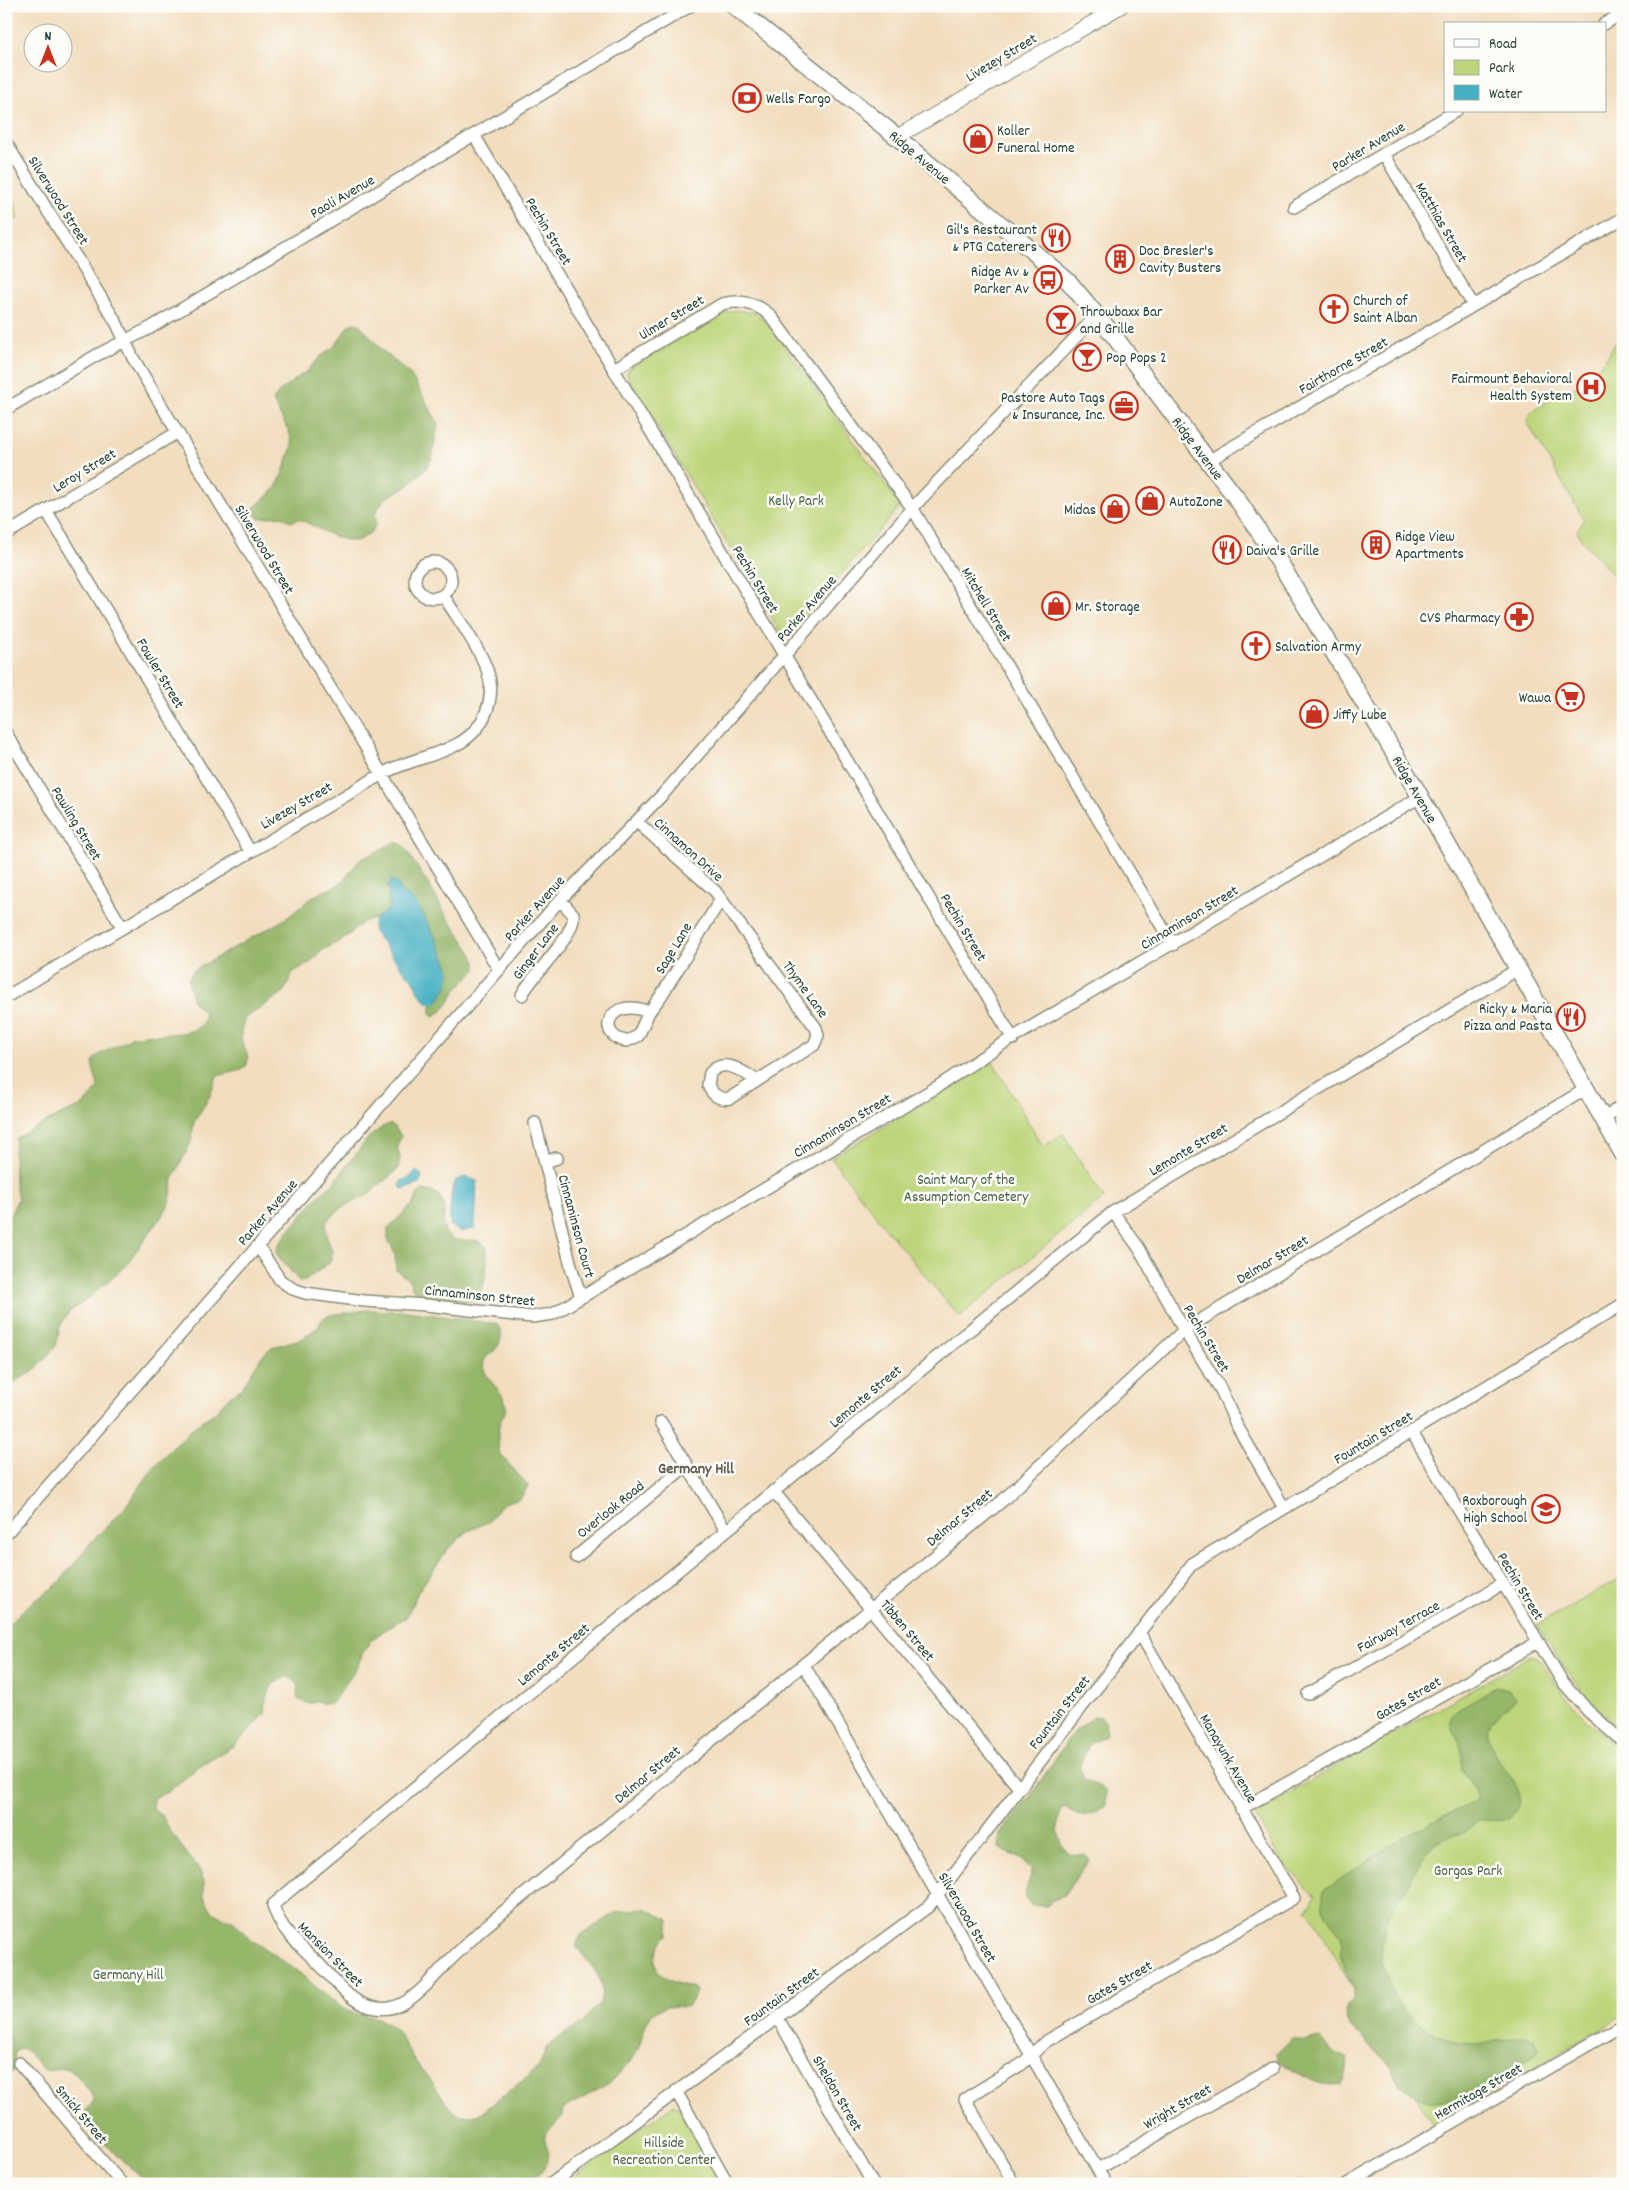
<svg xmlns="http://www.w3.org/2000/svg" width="1629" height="2190" font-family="Dekko,sans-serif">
<rect width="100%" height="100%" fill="#fdfcf7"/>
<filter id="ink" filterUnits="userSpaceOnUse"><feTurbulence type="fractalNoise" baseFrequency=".02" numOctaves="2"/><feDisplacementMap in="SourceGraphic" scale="10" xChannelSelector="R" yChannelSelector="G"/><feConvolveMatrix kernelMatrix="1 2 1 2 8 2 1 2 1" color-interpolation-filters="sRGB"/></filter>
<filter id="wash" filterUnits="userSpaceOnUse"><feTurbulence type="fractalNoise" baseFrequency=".0096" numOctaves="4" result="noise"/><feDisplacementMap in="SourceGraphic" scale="20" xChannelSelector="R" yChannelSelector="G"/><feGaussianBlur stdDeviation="1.12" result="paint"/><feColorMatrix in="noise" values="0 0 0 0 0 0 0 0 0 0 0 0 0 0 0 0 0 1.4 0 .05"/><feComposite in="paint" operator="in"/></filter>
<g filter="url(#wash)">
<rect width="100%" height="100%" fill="#f2ddbe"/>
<path fill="#bdd57a" stroke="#6e8957" d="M6,185l8,13 4,20 -12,9z
M734,310l21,3 14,12 130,178 -2,7 -109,125 -8,-3 -152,-255 -1,-5 3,-4 89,-53z
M1623,328v255c-11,-7 -17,-17 -26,-26 -8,-9 -15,-14 -20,-26l7,-11 -57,-98 1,-6c14,-15 28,-18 46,-28 22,-12 39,-38 49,-60z
M993,1062l50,85 20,-13 41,64 -145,119 -76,-92 -52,-67z
M1623,1577v155c-37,-30 -62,-67 -86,-107z
M1532,1655l6,2c22,37 51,69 85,95v264l-190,110 -123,-213 -4,-3 9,-15 -31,-30 -29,-49 1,-4z
M673,2105l6,3 43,76h-158z"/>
<path fill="#96b66a" stroke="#5a7a4f" d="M355,323l5,2 22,25 29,25 27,48 -6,35 -7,11 -17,17 -22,12 -11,14c1,11 2,16 -8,23 -3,3 -10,6 -14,6 -15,0 -40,-16 -54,-22l-8,3 -9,-6 -23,2 -9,-7 24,-21 6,-10 12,-33c1,-17 -15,-32 -19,-47l8,-10 26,-19 13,-14 15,-11 14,-21z
M395,842l8,3 30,47 11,20 27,40 5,10v8l-19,19 -14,21 -9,6 -3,-2v-10l9,-5 10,-26 -13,-33 -13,-24 -9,-14 -14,-9 -3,-9 -4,-4 -4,1 -2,19 2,8c-7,8 -16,13 -26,13l-20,18 -21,11 -13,13 -17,9 -9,20 -39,26 -4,12v9l7,18 -1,8 -5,5 -25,6 -7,20 -16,26 -3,20 -18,37 -3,24 -12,19 -33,44 -40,35 -16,11 -9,14 -4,20 -23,26 -17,9 -10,11v-170l12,-23 -3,-14 -1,-35 2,-12 42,-22 22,-9 12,-11 6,-9c-1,-8 -6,-17 -5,-24 2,-12 29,-16 39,-27v2c15,-9 77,6 72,-26l-11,-10 -5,-23 6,-9 93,-52 25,-21 28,-13 20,-24z
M390,1124l4,2 7,10 -4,10 3,12 -2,11 -30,26 -26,12 -16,15v12l6,17 -2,11 -26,20 -5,-1 -21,-25 -2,-4 4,-10 33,-40 21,-20 35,-45 15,-11z
M423,1190c40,4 5,41 32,50 7,2 16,-1 24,1l8,7c0,20 0,38 -13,54l-27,-1 -25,-5 -9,-7 -4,-9 -13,-10 -1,-16 -7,-15v-11l25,-24 5,-10z
M366,1310l41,1 90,13c9,14 2,25 -11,33 -10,17 14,29 19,44 4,12 -5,15 -6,26 -2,7 -1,20 1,27l26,29 2,3 -7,12 -17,5 -8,8 -6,10 -22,10 -20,18 -30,43 -12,26 -11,5 -24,17 -9,14 -4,11 -25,37 -8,2 -8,-3 -8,3 -11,-5c-3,-13 5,-13 -10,-23l-15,8 -7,14 -1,16 -30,31 -33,19 -34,28 -11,4 -5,7 2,7 9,7 7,14 30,40 4,10v16l8,14 7,5 15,6 15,16 43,29 50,41 13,6 23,4 18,11 18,31 25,31 9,15 10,9h19l7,-4 55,-44 7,-19 14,-12 21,-11 20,-24 1,-12 -2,-9 -6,-11 -18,-23 5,-11 36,-23 27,-4 25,12 -1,15c-14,10 -19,35 -1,44 8,4 18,7 27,9l2,3 -4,10 -5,6 -20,-1 -15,7 -6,11 -8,25 -9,14 -20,21 -45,24 -1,8 -18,19c-1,6 2,10 3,16 4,14 -12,25 -22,33h-372l-17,-10 -18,-18 -1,1 -27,-30 -5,-16 7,-9v-4c-5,-10 -18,-29 -30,-30 -7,0 -12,5 -19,1 -10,-5 -12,-18 -23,-21l-6,4 -2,20 -7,6v-451l19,-19 33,-24 33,-42 32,-32 34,-47 39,-38 18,-12 17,-18 10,-6 21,-33 10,-9 32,-9 15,-13 4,-7 7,-3z
M1496,1687l12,2 8,9c-7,9 -23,17 -27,28 -10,30 49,61 25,86 -3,4 -7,8 -12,8 -8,1 -16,0 -23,0l-16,13 -19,5 -10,6 -8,9 -16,25 -8,17 -8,9 -9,20 -5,37 18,42 14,16 23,16 24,8 23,1 44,-9 7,3 5,11 -1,4c-20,13 -80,50 -103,49 -10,-1 -25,-10 -34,-17l-8,-18 -44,-43 -3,-11 2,-8 6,-5c2,-18 -7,-25 -11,-41 -2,-6 2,-12 0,-19 -5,-16 -25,-30 -19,-49l81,-55 70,-34 3,-7 -8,-17 -6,-5c-3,-11 0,-14 -1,-23 -1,-13 -21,-27 -6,-40z
M1095,1716l6,1 4,4 2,13 -18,11 -10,21 5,13 22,12v15c-19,11 -22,13 -40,2l-3,1c-9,13 -5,34 6,45l16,1 4,4 -1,3 -26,35 -9,3 -6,6h-15c-14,-12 0,-23 -1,-37l-9,-9 -23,-12 1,-14 31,-39 36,-54 9,-11z
M1292,2038l13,3 15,-3 15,15 12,4c2,7 -1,21 -6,27 -25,5 -43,-12 -63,-23l-2,-7z"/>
<path fill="#45b0c3" stroke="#32767c" d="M394,880l4,4 3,9c5,2 9,4 13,8 7,8 36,63 36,72 0,8 -9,27 -15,31l-7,-1 -10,-11 -4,-11 -12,-12 -28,-37c-4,-15 7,-15 16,-24l-2,-24z
M416,1171l6,4 -2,7 -9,5 -9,2 -2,-4 1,-4 8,-3z
M466,1177l11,4 -2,48 -15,3 -10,-7c0,-14 -1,-33 6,-45z"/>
</g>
<g filter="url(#ink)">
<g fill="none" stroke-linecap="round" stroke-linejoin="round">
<defs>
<path id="minor" d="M1604,24l19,-11
M474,135l539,904
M6,143l110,179 17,36 366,612
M1384,154l89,151
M1294,207l162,-96
M614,369l108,-65c19,-5 34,-1 48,11l143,194 260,436
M6,409l91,-54 53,-27 540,-322
M1208,461l415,-243
M46,510l204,341
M6,534l172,-102
M415 580a18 18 0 1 1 36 0a18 18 0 1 1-36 0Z
M6,733l116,194
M637,822l78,69 101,137 2,7 -4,10 -84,53c-11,2 -18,-3 -22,-13l2,-12c14,-16 32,-2 46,7
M1518,969l-405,243 -813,670 -27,23c7,26 29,42 47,60 13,14 27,33 45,40 36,15 61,-20 82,-42 11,-11 22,-21 33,-32l522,-430 182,-171 402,-241
M522,995c10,-20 56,-62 51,-81l-13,-14
M6,997l376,-223c23,-13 51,-17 74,-29 29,-15 42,-48 30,-78 -10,-25 -29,-49 -43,-72
M649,1012c-43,-17 -53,26 -22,29l11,-5 11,-24 12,-16 60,-97
M1603,1120l20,-16
M535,1123l37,147 9,27
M545,1162l12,-4
M1113,1212l26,36 45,82 37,60 15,34 48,84
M258,1246l22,34 13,9 12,4 59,8 62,4 106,12 21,-3 384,-227 62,-41 421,-249
M661,1422l65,109
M1411,1431l151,250 26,30 35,31
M773,1491l246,297
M6,1534l554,-634 105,-108 255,-292 178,-186
M576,1557l111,-92
M804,1665l302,519
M1308,1694l195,-110
M1241,1809l297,-167
M777,2017l96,167
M19,2063l103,121
M676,2091l52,93
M1098,2169l174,-100
M551,2184l378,-278 263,-342 431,-260
M1014,2184l-49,-85 57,-35 23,-22 249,-144 -155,-266
M1347,2184l276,-159"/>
<path id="tertiary" d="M897,137l224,-131"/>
<path id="secondary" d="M734,6l163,131 172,145 45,54 123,163 41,61 135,224 210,370"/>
</defs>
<use href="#minor" stroke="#888d79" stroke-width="14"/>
<use href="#tertiary" stroke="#888d79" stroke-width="16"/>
<use href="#secondary" stroke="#888d79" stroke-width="19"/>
<use href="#minor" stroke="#fff" stroke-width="11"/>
<use href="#tertiary" stroke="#fff" stroke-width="14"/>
<use href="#secondary" stroke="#fff" stroke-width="16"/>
</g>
</g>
<defs>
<symbol id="bank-ring" viewBox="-11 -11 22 22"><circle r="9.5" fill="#fdfcf7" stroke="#c8321e" stroke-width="1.5"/><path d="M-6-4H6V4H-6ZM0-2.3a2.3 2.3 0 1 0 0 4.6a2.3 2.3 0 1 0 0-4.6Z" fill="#c8321e"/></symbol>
<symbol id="shop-ring" viewBox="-11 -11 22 22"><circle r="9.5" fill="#fdfcf7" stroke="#c8321e" stroke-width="1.5"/><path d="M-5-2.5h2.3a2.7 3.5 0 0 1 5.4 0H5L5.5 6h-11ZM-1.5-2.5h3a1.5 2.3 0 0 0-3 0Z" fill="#c8321e"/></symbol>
<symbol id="restaurant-ring" viewBox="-11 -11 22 22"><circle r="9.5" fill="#fdfcf7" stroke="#c8321e" stroke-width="1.5"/><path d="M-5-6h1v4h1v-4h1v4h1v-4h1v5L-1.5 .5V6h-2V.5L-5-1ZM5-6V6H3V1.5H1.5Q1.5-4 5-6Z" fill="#c8321e"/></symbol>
<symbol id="building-ring" viewBox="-11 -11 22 22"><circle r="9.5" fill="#fdfcf7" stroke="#c8321e" stroke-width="1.5"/><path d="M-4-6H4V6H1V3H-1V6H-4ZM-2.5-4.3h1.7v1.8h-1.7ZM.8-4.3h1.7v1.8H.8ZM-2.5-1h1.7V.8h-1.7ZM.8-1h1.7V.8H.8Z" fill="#c8321e"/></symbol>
<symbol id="bus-ring" viewBox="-11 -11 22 22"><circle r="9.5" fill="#fdfcf7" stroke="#c8321e" stroke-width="1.5"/><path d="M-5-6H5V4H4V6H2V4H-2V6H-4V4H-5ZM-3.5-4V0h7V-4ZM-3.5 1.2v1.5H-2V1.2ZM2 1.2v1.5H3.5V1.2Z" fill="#c8321e"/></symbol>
<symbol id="church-ring" viewBox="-11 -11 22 22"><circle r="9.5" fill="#fdfcf7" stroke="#c8321e" stroke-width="1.5"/><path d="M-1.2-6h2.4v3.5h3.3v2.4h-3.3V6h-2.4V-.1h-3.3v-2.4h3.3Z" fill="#c8321e"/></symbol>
<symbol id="bar-ring" viewBox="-11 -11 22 22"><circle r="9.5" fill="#fdfcf7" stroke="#c8321e" stroke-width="1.5"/><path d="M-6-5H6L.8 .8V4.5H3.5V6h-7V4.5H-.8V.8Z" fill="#c8321e"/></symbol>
<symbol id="hospital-ring" viewBox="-11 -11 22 22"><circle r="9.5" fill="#fdfcf7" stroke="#c8321e" stroke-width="1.5"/><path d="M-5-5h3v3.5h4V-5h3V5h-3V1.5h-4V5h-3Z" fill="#c8321e"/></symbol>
<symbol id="office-ring" viewBox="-11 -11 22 22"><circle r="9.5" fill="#fdfcf7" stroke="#c8321e" stroke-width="1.5"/><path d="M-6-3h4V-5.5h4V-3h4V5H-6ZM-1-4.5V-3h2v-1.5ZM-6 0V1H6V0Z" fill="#c8321e"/></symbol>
<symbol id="pharmacy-ring" viewBox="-11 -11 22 22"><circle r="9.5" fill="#fdfcf7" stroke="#c8321e" stroke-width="1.5"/><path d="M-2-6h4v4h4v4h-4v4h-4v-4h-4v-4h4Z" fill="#c8321e"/></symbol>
<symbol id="supermarket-ring" viewBox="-11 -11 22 22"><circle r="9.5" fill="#fdfcf7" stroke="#c8321e" stroke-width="1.5"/><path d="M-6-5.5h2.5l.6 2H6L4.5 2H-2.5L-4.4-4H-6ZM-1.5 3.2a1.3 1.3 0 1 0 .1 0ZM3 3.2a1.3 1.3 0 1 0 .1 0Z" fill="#c8321e"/></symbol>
<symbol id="school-ring" viewBox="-11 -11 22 22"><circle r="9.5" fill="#fdfcf7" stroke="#c8321e" stroke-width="1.5"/><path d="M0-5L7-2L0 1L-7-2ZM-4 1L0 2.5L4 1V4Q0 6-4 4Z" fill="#c8321e"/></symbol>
</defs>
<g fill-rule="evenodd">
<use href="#bank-ring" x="731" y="82" width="32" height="32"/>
<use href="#shop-ring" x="962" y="123" width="32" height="32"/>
<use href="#restaurant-ring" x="1040" y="222" width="32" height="32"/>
<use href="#building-ring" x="1104" y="243" width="32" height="32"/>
<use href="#bus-ring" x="1032" y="264" width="32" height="32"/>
<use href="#church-ring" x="1318" y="293" width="32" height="32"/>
<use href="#bar-ring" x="1045" y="304" width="32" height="32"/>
<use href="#bar-ring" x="1071" y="341" width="32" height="32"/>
<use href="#hospital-ring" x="1575" y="371" width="32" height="32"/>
<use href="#office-ring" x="1108" y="390" width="32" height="32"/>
<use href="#shop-ring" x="1134" y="485" width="32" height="32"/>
<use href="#shop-ring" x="1099" y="493" width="32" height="32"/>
<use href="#building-ring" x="1360" y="529" width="32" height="32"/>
<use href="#restaurant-ring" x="1211" y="534" width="32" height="32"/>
<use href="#shop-ring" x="1040" y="590" width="32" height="32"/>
<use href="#pharmacy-ring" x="1503" y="601" width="32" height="32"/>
<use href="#church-ring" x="1240" y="630" width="32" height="32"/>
<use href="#supermarket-ring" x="1554" y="681" width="32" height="32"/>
<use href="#shop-ring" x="1298" y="698" width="32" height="32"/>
<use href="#restaurant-ring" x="1555" y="1001" width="32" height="32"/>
<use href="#school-ring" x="1530" y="1493" width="32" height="32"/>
</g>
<g text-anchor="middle" stroke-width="5" stroke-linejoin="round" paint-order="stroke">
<g font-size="15" fill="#1f3d34" stroke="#fdfcf7">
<text transform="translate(1001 57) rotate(-31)" y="5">Livezey Street</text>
<text transform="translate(1368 146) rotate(-31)" y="5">Parker Avenue</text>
<text transform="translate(920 157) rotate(40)" y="5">Ridge Avenue</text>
<text transform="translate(342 196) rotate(-30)" y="5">Paoli Avenue</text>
<text transform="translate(59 200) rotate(58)" y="5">Silverwood Street</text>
<text transform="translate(1442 222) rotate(60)" y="5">Matthias Street</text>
<text transform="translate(549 231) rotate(59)" y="5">Pechin Street</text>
<text transform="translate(671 317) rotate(-31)" y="5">Ulmer Street</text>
<text transform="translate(1343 365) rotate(-30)" y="5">Fairthorne Street</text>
<text transform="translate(1198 448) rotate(53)" y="5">Ridge Avenue</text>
<text transform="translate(84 470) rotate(-31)" y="5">Leroy Street</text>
<text transform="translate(265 549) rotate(59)" y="5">Silverwood Street</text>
<text transform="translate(756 579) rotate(59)" y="5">Pechin Street</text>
<text transform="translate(987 604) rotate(59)" y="5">Mitchell Street</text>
<text transform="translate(806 608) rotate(-49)" y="5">Parker Avenue</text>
<text transform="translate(161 673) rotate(59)" y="5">Fowler Street</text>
<text transform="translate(1415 789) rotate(60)" y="5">Ridge Avenue</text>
<text transform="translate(296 805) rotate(-30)" y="5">Livezey Street</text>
<text transform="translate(77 823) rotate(59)" y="5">Pawling Street</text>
<text transform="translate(689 849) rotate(42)" y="5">Cinnamon Drive</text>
<text transform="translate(534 908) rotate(-48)" y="5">Parker Avenue</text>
<text transform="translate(1189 917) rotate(-31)" y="5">Cinnaminson Street</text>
<text transform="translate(964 927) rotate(59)" y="5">Pechin Street</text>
<text transform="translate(673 948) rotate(-59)" y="5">Sage Lane</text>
<text transform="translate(535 951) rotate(-53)" y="5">Ginger Lane</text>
<text transform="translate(806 989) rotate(54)" y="5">Thyme Lane</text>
<text transform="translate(842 1125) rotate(-31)" y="5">Cinnaminson Street</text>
<text transform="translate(1188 1149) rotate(-31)" y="5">Lemonte Street</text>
<text transform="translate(267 1212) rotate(-49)" y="5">Parker Avenue</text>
<text transform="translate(577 1226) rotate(75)" y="5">Cinnaminson Court</text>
<text transform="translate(1272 1259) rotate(-31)" y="5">Delmar Street</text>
<text transform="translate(480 1295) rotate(6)" y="5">Cinnaminson Street</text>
<text transform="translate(1207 1338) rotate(59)" y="5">Pechin Street</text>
<text transform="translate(865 1396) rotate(-40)" y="5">Lemonte Street</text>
<text transform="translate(1373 1437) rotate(-31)" y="5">Fountain Street</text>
<text transform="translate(610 1509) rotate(-39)" y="5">Overlook Road</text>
<text transform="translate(959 1517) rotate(-40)" y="5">Delmar Street</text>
<text transform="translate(1521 1586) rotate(59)" y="5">Pechin Street</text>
<text transform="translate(1398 1626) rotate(-29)" y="5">Fairway Terrace</text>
<text transform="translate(908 1630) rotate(50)" y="5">Tibben Street</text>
<text transform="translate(553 1654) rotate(-40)" y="5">Lemonte Street</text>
<text transform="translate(1408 1698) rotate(-30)" y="5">Gates Street</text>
<text transform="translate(1059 1712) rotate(-52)" y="5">Fountain Street</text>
<text transform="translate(1229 1758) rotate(60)" y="5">Manayunk Avenue</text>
<text transform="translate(647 1774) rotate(-40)" y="5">Delmar Street</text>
<text transform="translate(968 1917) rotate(60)" y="5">Silverwood Street</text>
<text transform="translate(331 1954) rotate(45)" y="5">Mansion Street</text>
<text transform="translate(1119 1982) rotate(-30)" y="5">Gates Street</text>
<text transform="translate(781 1996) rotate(-36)" y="5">Fountain Street</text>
<text transform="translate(1478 2091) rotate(-30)" y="5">Hermitage Street</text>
<text transform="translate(838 2093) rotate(60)" y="5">Sheldon Street</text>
<text transform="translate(1177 2106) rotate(-30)" y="5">Wright Street</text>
<text transform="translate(82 2114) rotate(50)" y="5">Smick Street</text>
</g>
<g font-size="15" fill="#1f3d34" stroke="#fdfcf7" text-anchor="start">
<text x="766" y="103">Wells Fargo</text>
<text x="997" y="135">Koller<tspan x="997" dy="17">Funeral Home</tspan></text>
<text x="1037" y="234" text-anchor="end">Gil's Restaurant<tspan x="1037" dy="17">&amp; PTG Caterers</tspan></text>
<text x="1139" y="255">Doc Bresler's<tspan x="1139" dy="17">Cavity Busters</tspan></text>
<text x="1029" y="276" text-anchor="end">Ridge Av &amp;<tspan x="1029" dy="17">Parker Av</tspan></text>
<text x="1353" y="305">Church of<tspan x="1353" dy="17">Saint Alban</tspan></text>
<text x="1080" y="316">Throwbaxx Bar<tspan x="1080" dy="17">and Grille</tspan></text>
<text x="1106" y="362">Pop Pops 2</text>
<text x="1572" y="383" text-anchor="end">Fairmount Behavioral<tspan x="1572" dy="17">Health System</tspan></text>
<text x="1105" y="402" text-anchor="end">Pastore Auto Tags<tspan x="1105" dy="17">&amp; Insurance, Inc.</tspan></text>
<text x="1169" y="506">AutoZone</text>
<text x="1096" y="514" text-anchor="end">Midas</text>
<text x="1395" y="541">Ridge View<tspan x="1395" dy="17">Apartments</tspan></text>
<text x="1246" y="555">Daiva's Grille</text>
<text x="1075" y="611">Mr. Storage</text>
<text x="1500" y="622" text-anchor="end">CVS Pharmacy</text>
<text x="1275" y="651">Salvation Army</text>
<text x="1551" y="702" text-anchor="end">Wawa</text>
<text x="1333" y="719">Jiffy Lube</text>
<text x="1552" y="1013" text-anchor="end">Ricky &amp; Maria<tspan x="1552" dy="17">Pizza and Pasta</tspan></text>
<text x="1527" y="1505" text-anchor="end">Roxborough<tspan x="1527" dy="17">High School</tspan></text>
</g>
<g font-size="15" fill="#466346" stroke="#fdfcf7">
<text x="796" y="505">Kelly Park</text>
<text x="966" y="1184">Saint Mary of the<tspan x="966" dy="17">Assumption Cemetery</tspan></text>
<text x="1468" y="1875">Gorgas Park</text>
<text x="128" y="1979">Germany Hill</text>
<text x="664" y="2147">Hillside<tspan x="664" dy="17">Recreation Center</tspan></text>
</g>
<g font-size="16" font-weight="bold" fill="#665e56" stroke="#fdfcf7">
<text x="696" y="1473">Germany Hill</text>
</g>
</g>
<rect width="1629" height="2190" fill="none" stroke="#fdfcf7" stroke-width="25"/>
<rect x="1444" y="22" width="162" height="90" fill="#fdfcf7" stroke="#a4b0a9"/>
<rect x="1454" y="39" width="25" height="8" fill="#ffffff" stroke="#a4b0a9"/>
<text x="1489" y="48" font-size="15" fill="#1f3d34">Road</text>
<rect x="1454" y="60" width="25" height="15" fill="#bdd57a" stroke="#a4b0a9"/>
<text x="1489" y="72" font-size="15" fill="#1f3d34">Park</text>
<rect x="1454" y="85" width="25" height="15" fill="#45b0c3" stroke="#a4b0a9"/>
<text x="1489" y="98" font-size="15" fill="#1f3d34">Water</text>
<g transform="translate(48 48)"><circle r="24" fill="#fdfcf7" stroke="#a4b0a9"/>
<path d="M0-4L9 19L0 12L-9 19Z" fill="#c8321e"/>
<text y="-8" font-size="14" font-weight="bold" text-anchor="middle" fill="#1f3d34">N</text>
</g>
</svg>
